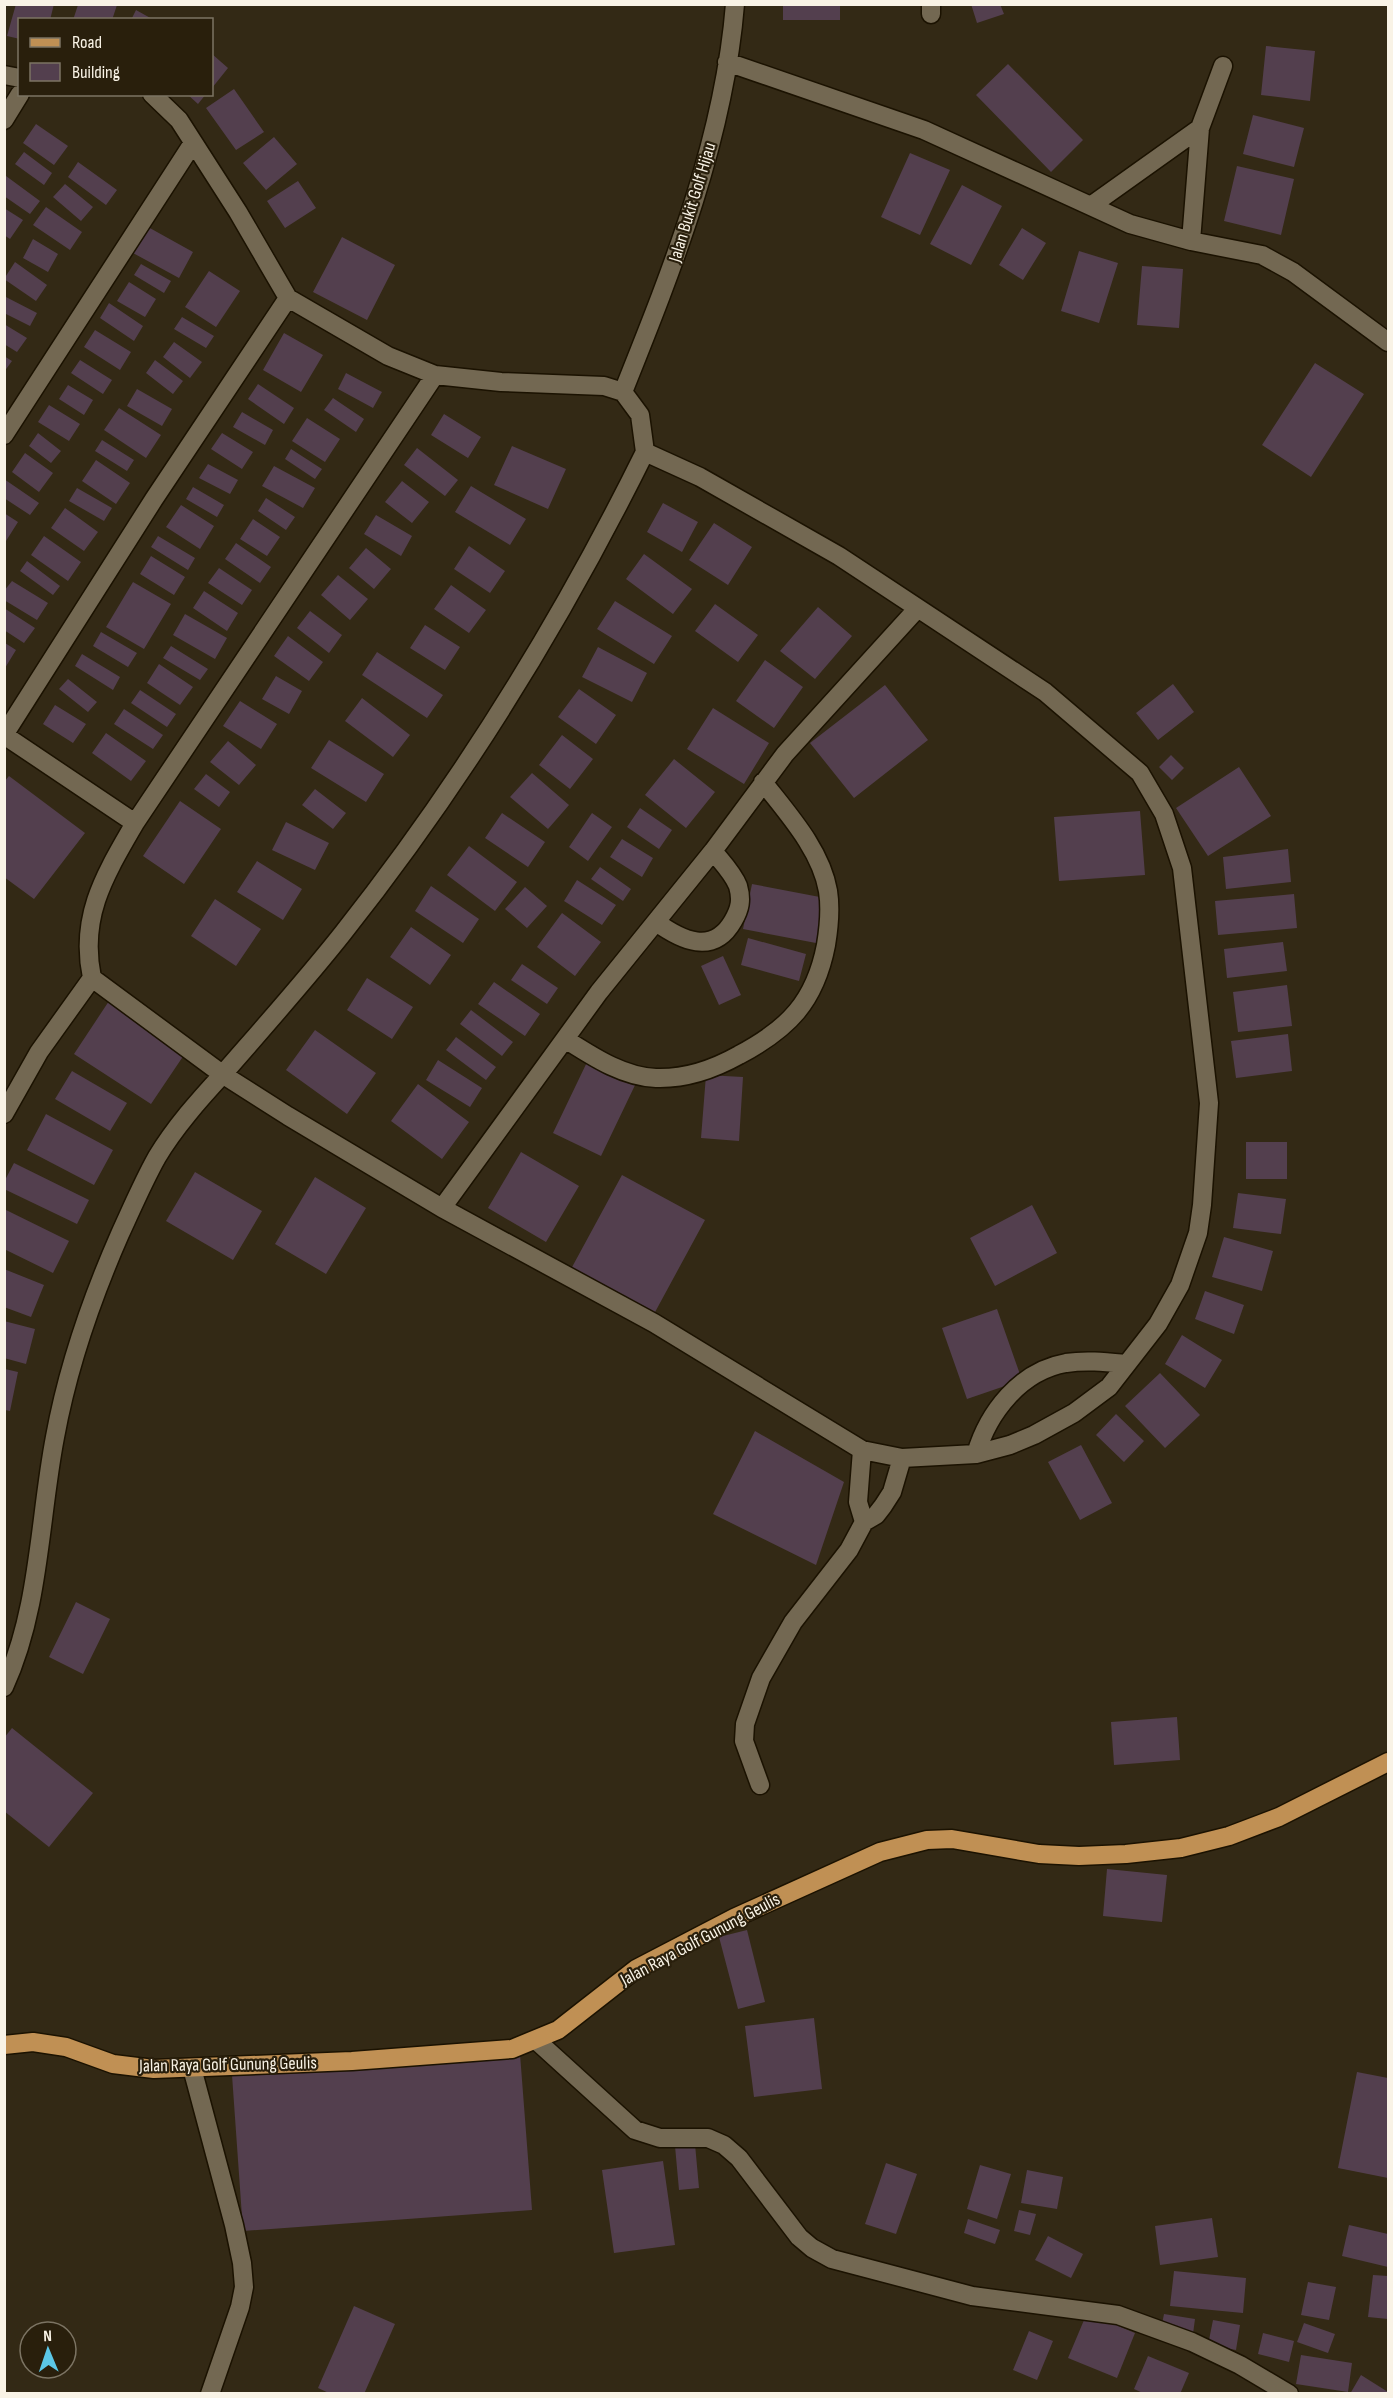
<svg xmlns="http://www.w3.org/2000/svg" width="1393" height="2398" font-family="'Sofia Sans Condensed',sans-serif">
<rect width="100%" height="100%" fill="#332915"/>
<path fill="#533f4e" d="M16,4h38l-4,16h-30v19l-13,-3z
M783,4h57v16h-57z
M971,4h29l4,10 -27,9z
M78,5h39l-5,15h-39z
M136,10l18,10h-23z
M1266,46l49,5 -5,50 -49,-6z
M212,54l16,14 -16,20z
M1008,64l75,76 -32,32 -75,-77z
M234,89l30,43 -28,18 -30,-42z
M187,94h19l-8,10z
M1253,115l51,13 -10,39 -51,-13z
M36,124l32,22 -14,19 -31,-22z
M274,137l23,27 -31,26 -23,-27z
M24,152l28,21 -8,12 -29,-21z
M910,153l40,17 -30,65 -39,-18z
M78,162l39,28 -11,15 -38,-28z
M1237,166l57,13 -13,56 -57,-14z
M6,176l34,25 -10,13 -26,-18z
M298,181l18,27 -31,20 -18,-27z
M65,184l28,23 -12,14 -28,-24z
M962,185l40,21 -31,59 -41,-21z
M46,207l36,25 -12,18 -37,-25z
M4,208l19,12 -13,19 -6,-4z
M148,227l45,25 -14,26 -46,-25z
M1022,228l24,15 -23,37 -24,-15z
M342,237l53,28 -28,55 -54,-28z
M33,239l25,15 -10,18 -25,-14z
M1079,251l39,12 -19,60 -38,-12z
M15,262l32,23 -11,16 -32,-22z
M141,264l30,17 -7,12 -30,-18z
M1142,266l41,3 -4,59 -42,-3z
M209,271l31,20 -24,36 -31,-20z
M129,282l27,17 -11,18 -28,-16z
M4,296l33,17 -7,13 -26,-13z
M109,303l34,23 -9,15 -34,-23z
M182,317l32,19 -8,12 -32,-19z
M4,324l23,14 -10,14 -13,-8z
M95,330l36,22 -11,18 -36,-23z
M284,333l39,22 -22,37 -38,-22z
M174,342l28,20 -12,16 -27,-21z
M4,356l8,5 -8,11z
M80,360l32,20 -9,14 -32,-21z
M155,360l28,21 -10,13 -27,-21z
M1315,363l49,31 -53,83 -49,-32z
M346,373l36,19 -9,16 -35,-19z
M258,384l36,24 -10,16 -36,-25z
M68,385l25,15 -9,15 -25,-16z
M137,389l35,20 -10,17 -35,-20z
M333,398l31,21 -8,13 -32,-22z
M49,405l31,19 -11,17 -31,-19z
M119,408l42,27 -15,23 -42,-28z
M242,412l31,18 -8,15 -32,-18z
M444,414l37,23 -13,21 -37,-23z
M307,418l33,21 -15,23 -33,-21z
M38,433l23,18 -10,12 -22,-17z
M222,433l31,19 -11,17 -31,-20z
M102,440l32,20 -7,11 -32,-20z
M512,446l54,23 -18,40 -54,-24z
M417,448l41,32 -13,16 -41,-31z
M291,449l31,20 -7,10 -30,-20z
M25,453l28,20 -14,19 -27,-20z
M96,460l34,23 -14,21 -34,-23z
M208,464l30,16 -8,14 -31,-16z
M274,466l41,22 -12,20 -41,-22z
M4,479l35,24 -9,12 -26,-17z
M402,481l27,21 -17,21 -27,-21z
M471,486l55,33 -16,26 -55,-33z
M193,487l31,18 -7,12 -31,-18z
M77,488l35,20 -8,13 -35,-20z
M266,498l29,19 -9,13 -28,-19z
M663,503l35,19 -16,30 -35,-20z
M181,505l33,21 -14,23 -34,-22z
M65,508l33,24 -14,19 -33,-23z
M4,513l14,9 -12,19 -2,-1z
M376,515l36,21 -11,20 -37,-22z
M253,519l27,18 -13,19 -27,-17z
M714,523l38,24 -24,38 -39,-25z
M44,536l37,26 -13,19 -37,-26z
M158,536l37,22 -7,12 -37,-23z
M236,543l35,24 -11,16 -35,-24z
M469,546l36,25 -15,22 -36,-24z
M366,548l25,21 -17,20 -25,-21z
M644,554l48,35 -19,25 -47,-35z
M151,556l34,21 -11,18 -34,-21z
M27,561l33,25 -7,9 -33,-24z
M219,568l33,22 -10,15 -34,-22z
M338,575l30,24 -18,21 -29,-25z
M12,581l36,22 -11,17 -33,-20v-9z
M133,582l38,22 -27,45 -38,-22z
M451,585l35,25 -17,23 -35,-24z
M204,591l34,22 -11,18 -34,-23z
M615,601l57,35 -18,28 -57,-35z
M715,604l43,31 -20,27 -43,-31z
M818,607l34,29 -37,43 -35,-28z
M4,608l31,20 -11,15 -20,-13z
M310,611l32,24 -13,18 -32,-25z
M185,614l42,24 -12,21 -42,-24z
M425,625l35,22 -15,23 -35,-22z
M101,632l36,21 -9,14 -35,-21z
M288,636l35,26 -14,19 -35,-25z
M5,643l11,7 -11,18z
M171,646l37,23 -8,11 -37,-22z
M598,647l49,26 -15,29 -50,-25z
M377,652l66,43 -16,23 -65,-43z
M82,654l38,23 -7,13 -38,-24z
M765,660l38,27 -29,41 -38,-27z
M159,664l34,23 -13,18 -33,-22z
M276,676l26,15 -13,23 -27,-15z
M68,679l29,23 -9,10 -29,-23z
M1173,684l21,28 -36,28 -22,-27z
M885,685l43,55 -74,58 -44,-55z
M579,689l37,26 -20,29 -38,-27z
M140,690l36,24 -9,13 -36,-24z
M362,698l48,37 -17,22 -48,-36z
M240,701l37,23 -16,25 -38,-23z
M55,705l31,19 -13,19 -30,-19z
M713,708l56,35 -25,41 -57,-35z
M124,709l39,26 -10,14 -39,-25z
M106,733l40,28 -15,20 -39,-28z
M562,735l31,24 -23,30 -31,-24z
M329,740l55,34 -18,28 -55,-34z
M228,741l28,24 -17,20 -29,-23z
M1171,755l13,13 -12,12 -13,-13z
M674,759l41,33 -29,36 -41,-33z
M1239,767l32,49 -63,40 -32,-48z
M532,773l37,32 -21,24 -38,-32z
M206,774l24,18 -11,15 -25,-18z
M9,776l76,57 -51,66 -30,-22v-95z
M315,789l31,24 -13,16 -31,-24z
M180,801l41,28 -37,55 -41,-28z
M640,808l32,22 -13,19 -32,-22z
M1140,811l5,64 -86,6 -5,-64z
M502,813l43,29 -17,25 -43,-29z
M592,813l20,14 -24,34 -19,-14z
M286,822l43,21 -14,27 -43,-20z
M622,839l31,19 -11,19 -32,-20z
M469,846l48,36 -22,29 -48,-36z
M1288,849l3,33 -65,7 -3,-32z
M257,861l45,28 -19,31 -46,-28z
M600,867l31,22 -8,12 -32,-22z
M577,880l39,25 -14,20 -38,-24z
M752,884l73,14 -9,45 -73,-14z
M431,886l48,33 -16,24 -48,-32z
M525,887l22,19 -20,22 -22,-19z
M1294,894l3,34 -79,7 -3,-34z
M215,899l46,30 -25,37 -45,-30z
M562,913l39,29 -26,34 -38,-29z
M411,927l40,28 -21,30 -40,-28z
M748,938l58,16 -7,27 -58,-16z
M1283,942l4,29 -60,7 -3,-29z
M723,956l18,39 -22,10 -18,-39z
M522,964l36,24 -11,16 -36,-24z
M367,978l46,29 -21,32 -45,-29z
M494,982l46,32 -15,22 -47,-32z
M1287,985l5,41 -54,6 -5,-40z
M109,1001l77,51 -35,52 -77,-50z
M471,1010l42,32 -11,14 -42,-32z
M315,1030l61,43 -29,41 -61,-44z
M1288,1034l4,37 -56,7 -5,-37z
M456,1037l40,30 -10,13 -40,-30z
M589,1058l48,23 -36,75 -48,-23z
M438,1060l44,28 -12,19 -44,-27z
M72,1071l55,32 -17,28 -55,-32z
M706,1075l37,2 -4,64 -38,-3z
M418,1084l51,38 -27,37 -51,-38z
M46,1114l67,36 -19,35 -67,-35z
M1246,1142h41v37h-41z
M521,1152l58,34 -33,56 -58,-34z
M14,1163l75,37 -12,24 -73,-35v-7z
M195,1172l67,39 -29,49 -67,-39z
M622,1175l83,45 -51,94 -83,-45z
M315,1177l51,31 -40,66 -51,-30z
M1238,1193l48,6 -5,35 -48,-6z
M1032,1205l25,48 -62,33 -25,-48z
M4,1209l65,32 -16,32 -49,-24z
M1224,1237l49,14 -11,40 -50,-14z
M4,1269l40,16 -13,32 -27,-10z
M1205,1291l39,14 -10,29 -39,-15z
M997,1309l25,71 -55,19 -25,-71z
M4,1321l31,8 -9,35 -22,-6z
M1182,1335l40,25 -17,28 -40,-24z
M5,1369l13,3 -8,39 -5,-1z
M1160,1373l40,42 -35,33 -40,-42z
M1116,1414l28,27 -20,21 -28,-27z
M755,1431l89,51 -28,83 -103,-51z
M1081,1445l31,58 -32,17 -32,-58z
M76,1602l34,17 -27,55 -34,-17z
M1177,1717l3,43 -66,5 -3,-43z
M12,1728l81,65 -44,54 -45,-36v-73z
M1107,1869l60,6 -5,47 -59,-6z
M747,1930l18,72 -27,7 -19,-72z
M814,2018l8,71 -68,8 -9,-71z
M520,2054l12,156 -289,21 -11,-156z
M1357,2072l31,6v100l-50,-10z
M695,2144l4,44 -20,2 -4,-44z
M663,2161l12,84 -61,8 -12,-83z
M886,2163l31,11 -21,60 -31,-10z
M980,2165l31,9 -14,45 -30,-10z
M1027,2170l36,7 -6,32 -36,-6z
M1019,2210l17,4 -6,21 -16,-4z
M1212,2218l6,39 -58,8 -5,-39z
M968,2219l32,11 -5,14 -31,-11z
M1349,2225l39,9v33l-46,-11z
M1048,2236l35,18 -12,24 -36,-18z
M1174,2271l72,7 -3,35 -73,-7z
M1373,2275l15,1v43l-20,-2z
M1308,2282l28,5 -7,33 -28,-5z
M354,2306l41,18 -31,70h-33l-13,-6z
M1087,2313l48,20 -18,45 -49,-20z
M1164,2314l31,5 -2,15 -32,-5z
M1213,2320l27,5 -4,25 -28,-5z
M1304,2323l31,11 -7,19 -31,-11z
M1029,2331l24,10 -16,39 -24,-10z
M1263,2333l31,8 -5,21 -31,-8z
M1301,2355l51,8 -4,29 -52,-8z
M1148,2356l41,17 -9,21h-35l-11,-5z
M1361,2375l27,17v2h-38z"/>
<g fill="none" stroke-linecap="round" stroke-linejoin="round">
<defs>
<path id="minor" d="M931,14v-10
M727,62l197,68 206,94 61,17 9,-113 23,-62
M4,75l16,3
M152,94l27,26 59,92 50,86 100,58 47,19 66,7 103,4 19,6 17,23 5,37 55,25 139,79 206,136 95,81 24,41 18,54 27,235 -7,102 -4,28 -18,52 -22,39 -49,63 -35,26 -40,22 -24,10 -34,9 -74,4 -40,-8 -208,-127 -212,-115 -154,-92 -66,-42 -130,-96c-13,-62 13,-103 43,-155l300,-448
M4,120l16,-26
M1092,205l108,-77
M1191,241l71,14 31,17 95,70
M623,392c50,-125 101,-252 112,-388
M4,435l189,-292
M135,823l-131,-88 150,-236 134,-201
M656,922c25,18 57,34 77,-1 7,-12 9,-21 5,-35 -5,-13 -17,-25 -25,-35
M565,1039c27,17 58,38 91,39 30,1 58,-9 83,-23 49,-26 76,-53 87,-110 3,-18 5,-35 2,-54 -7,-41 -40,-77 -65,-109
M4,1114l35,-62 53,-74
M442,1208l157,-216 114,-141 72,-97 132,-145
M862,1450l-4,52 6,20
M976,1454c12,-41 44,-83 90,-91 20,-3 39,-1 60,1
M4,1687c36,-78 35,-167 51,-250 13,-71 36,-137 65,-203 12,-26 23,-52 37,-77 18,-30 42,-57 66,-83 40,-46 82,-93 120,-141 118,-149 218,-311 302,-481
M760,1785l-16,-44 1,-17 16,-46 32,-56 56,-72 15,-28 12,-7 7,-9 9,-14 10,-34
M537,2041l98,89 25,8h48l16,7 15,13 60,79 13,11 20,11 140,37 146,19 74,27 48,23 49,29
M192,2068l42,157 8,38 2,24 -4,20 -30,87"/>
<path id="major" d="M4,2045l29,-3 33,5 47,17 41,5 198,-8 160,-12 46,-19 78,-61 98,-51 146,-66 47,-12 25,-1 87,15 40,2 47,-2 55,-6 48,-12 50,-19 109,-55"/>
</defs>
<use href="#minor" stroke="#1b1201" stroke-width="21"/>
<use href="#major" stroke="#1b1201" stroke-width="21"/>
<use href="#minor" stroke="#736852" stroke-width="18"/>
<use href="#major" stroke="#c09054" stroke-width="18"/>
</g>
<g text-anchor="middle" stroke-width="4.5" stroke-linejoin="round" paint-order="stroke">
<g font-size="18" fill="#f9f3e6" stroke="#291f0c">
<text transform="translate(692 202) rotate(-73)" y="6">Jalan Bukit Golf Hijau</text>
<text transform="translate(700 1939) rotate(-28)" y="6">Jalan Raya Golf Gunung Geulis</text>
<text transform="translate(228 2064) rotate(-1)" y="6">Jalan Raya Golf Gunung Geulis</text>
</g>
</g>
<rect width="1393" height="2398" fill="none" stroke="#f9f3e6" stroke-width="12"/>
<rect x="18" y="18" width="195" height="78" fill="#291f0c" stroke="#7c7463" stroke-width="1.5"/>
<rect x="30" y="38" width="30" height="9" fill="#c09054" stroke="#7c7463" stroke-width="1.5"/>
<text x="72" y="48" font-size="18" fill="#f9f3e6">Road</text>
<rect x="30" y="63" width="30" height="18" fill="#533f4e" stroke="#7c7463" stroke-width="1.5"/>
<text x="72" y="78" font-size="18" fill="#f9f3e6">Building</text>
<g transform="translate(48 2350) rotate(358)"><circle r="28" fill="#291f0c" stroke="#7c7463" stroke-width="1.5"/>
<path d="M0-4.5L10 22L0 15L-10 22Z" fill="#5bc7e7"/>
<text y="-9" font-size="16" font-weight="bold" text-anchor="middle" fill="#f9f3e6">N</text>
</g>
</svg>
